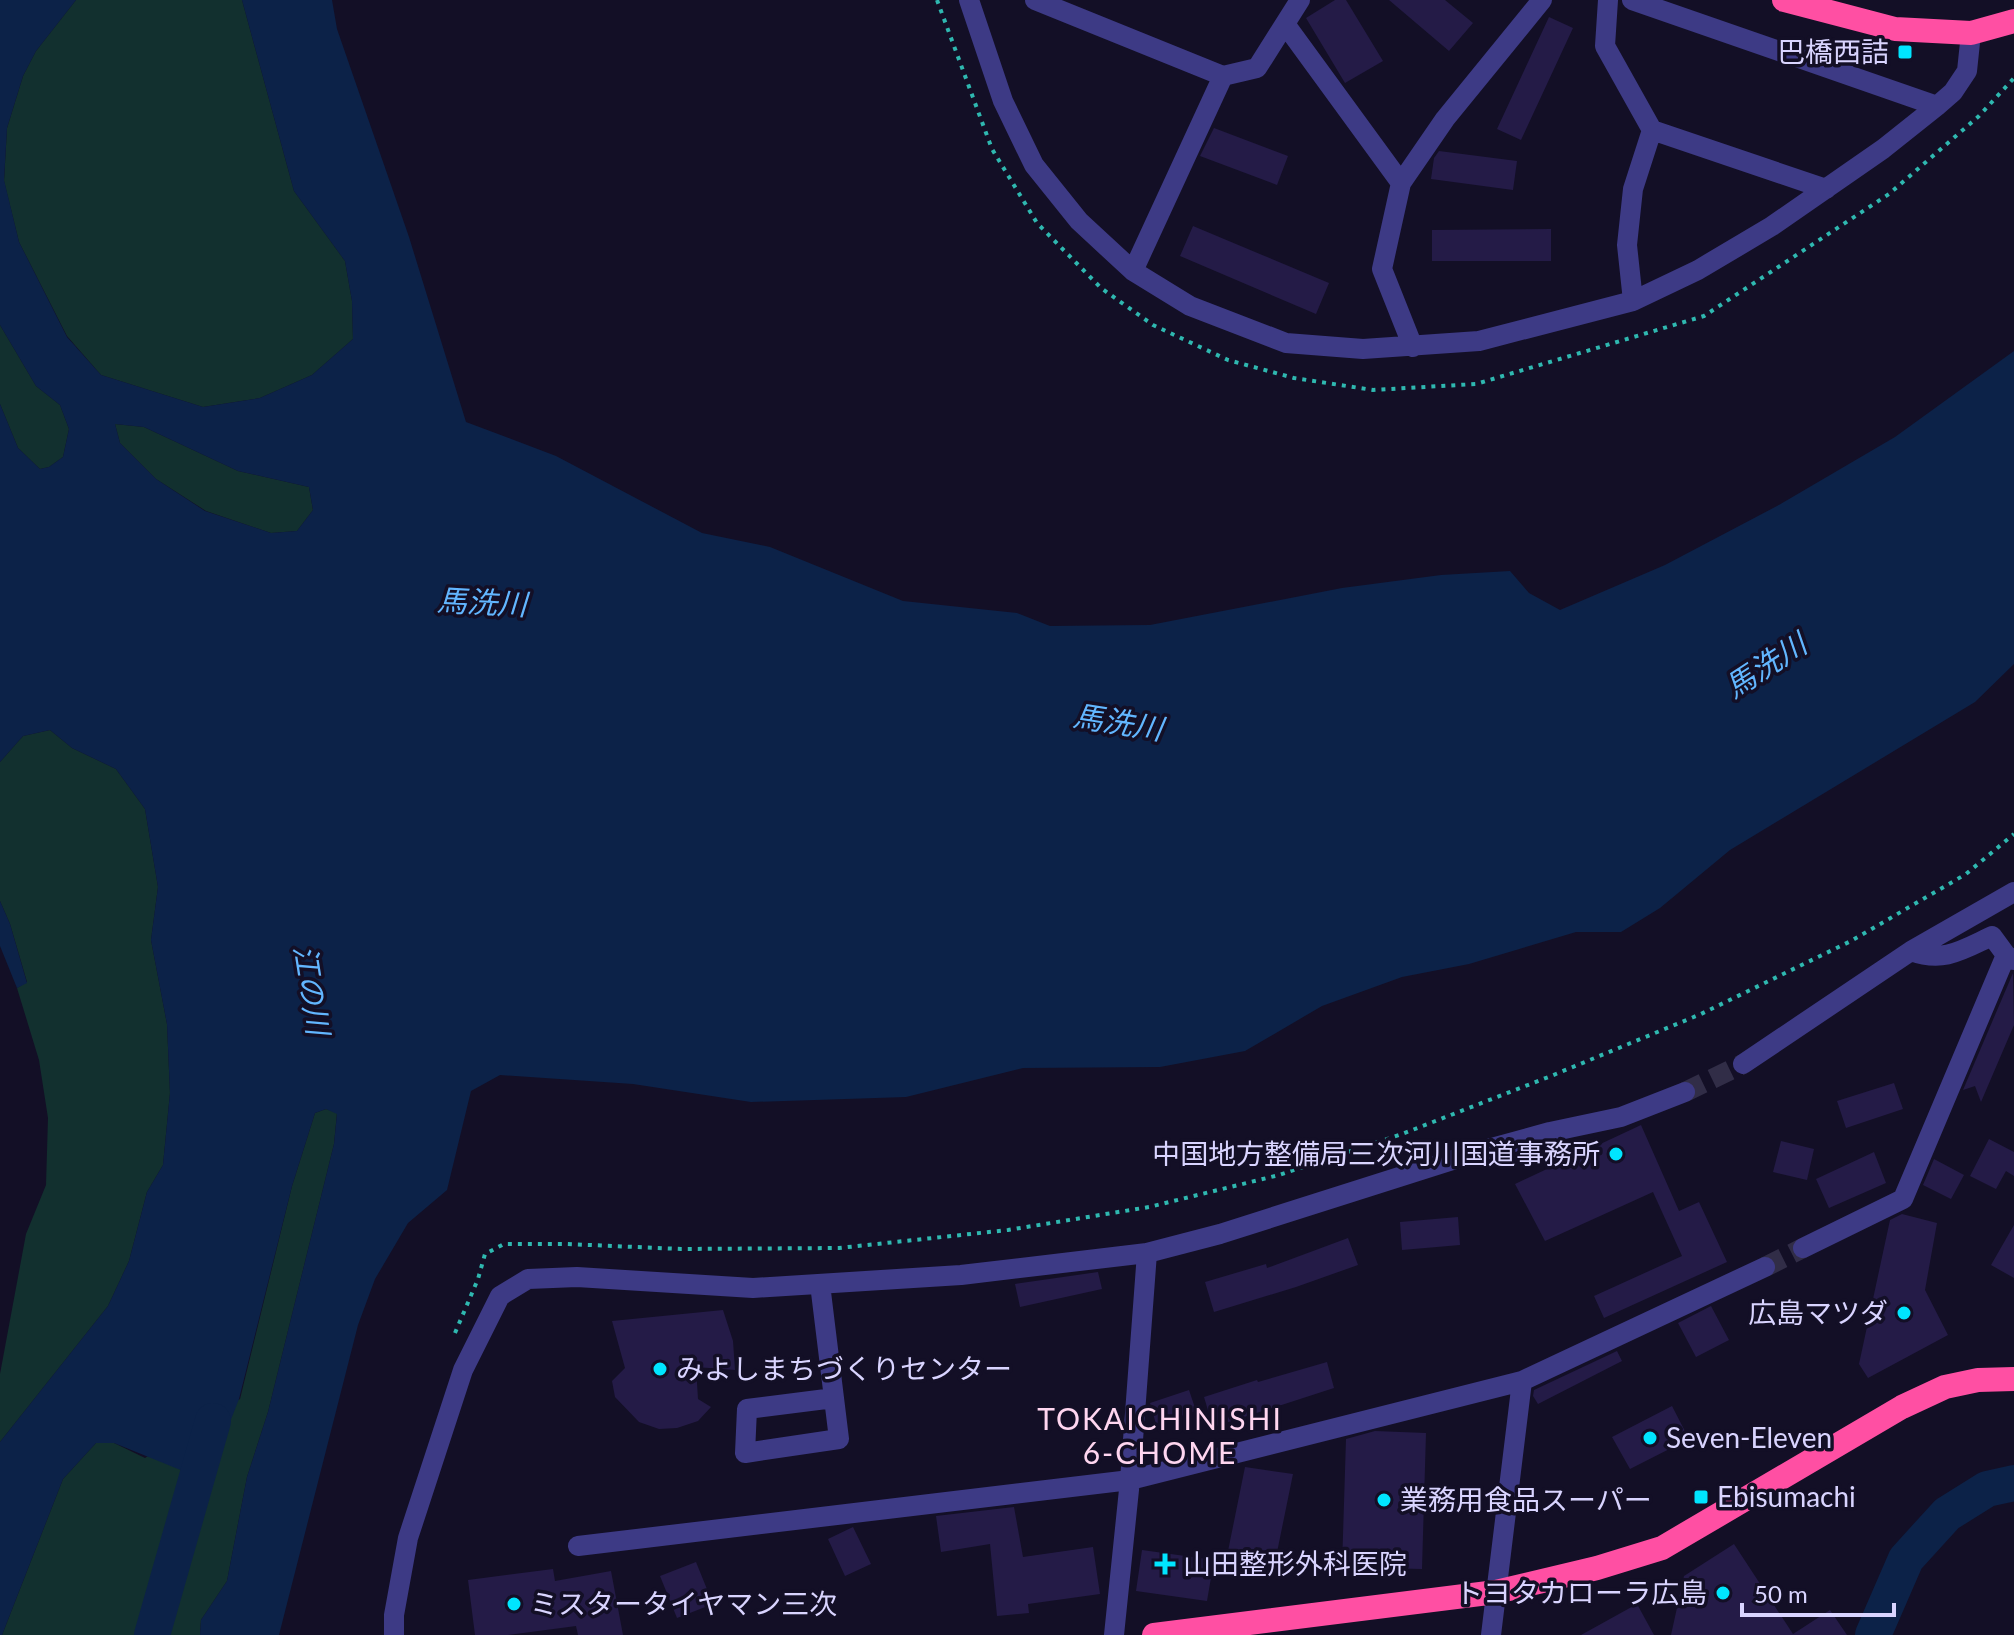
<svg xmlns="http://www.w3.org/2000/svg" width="2014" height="1635" font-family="Lato,'Noto Sans JP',sans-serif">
<rect width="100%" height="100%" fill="#130f26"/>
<path fill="#12302f" d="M76,0h166l52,191 51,70 7,40 1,38 -41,36 -52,23 -57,9 -102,-32 -34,-39 -48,-94 -15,-61 3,-53 16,-52 13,-25z
M0,325l36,61 24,19 9,24 -6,28 -14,10 -9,2 -22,-21 -18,-44z
M115,424l29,3 94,44 71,16 4,23 -16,21 -26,2 -65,-22 -50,-32 -36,-36z
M50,730l22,18 44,21 29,40 13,78 -7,53 16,84 3,69 -7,72 -16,27 -18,69 -21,45 -108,136v-68l26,-140 20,-49 2,-67 -9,-58 -22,-72 10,-6 -17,-58 -10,-23v-139l23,-26z
M326,1109l11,4 -3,31 -66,268 -21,65 -20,104 -26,39 -1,15h-198l61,-156 33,-36h18l31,15 95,-59 52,-213 23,-73z"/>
<path fill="#0c2248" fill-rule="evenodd" d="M0,0h76l-40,51 -13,25 -16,52 -3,52 15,62 48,95 34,38 102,32 57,-9 52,-23 41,-36 -1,-38 -7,-40 -51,-70 -52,-191h90l5,29 72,208 57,185 90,34 146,77 68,14 133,54 114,12 33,13 100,-1 192,-37 99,-13 69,-4 19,22 31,17 105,-45 112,-59 118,-69 119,-86v313l-39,38 -245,148 -70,58 -39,24h-45l-107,32 -67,13 -80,29 -77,45 -85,16 -137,1 -117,29 -155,5 -118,-18 -133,-9 -29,16 -24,99 -39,33 -33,56 -17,46 -79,310h-79l1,-15 26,-39 20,-104 21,-65 66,-268 3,-30 -11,-5 -11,4 -23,73 -53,213 -25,64 -31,8 -69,-28h-18l-33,36 -61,156h-2v-193l108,-136 21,-45 18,-69 16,-27 7,-72 -3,-69 -16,-84 7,-53 -13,-78 -29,-40 -44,-21 -22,-18 -27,6 -23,26v-358l18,44 22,21 9,-2 14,-10 6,-28 -9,-24 -24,-19 -36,-61zM115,424l29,3 94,44 71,16 4,23 -16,21 -26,2 -66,-22 -49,-32 -36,-36z
M0,901l10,23 17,59 -10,5 -17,-42z"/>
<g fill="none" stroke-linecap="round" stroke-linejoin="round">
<path stroke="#0c2248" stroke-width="36" d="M152,1635l61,-214
M1873,1635l33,-76 41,-45 40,-25 27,-6"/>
</g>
<path fill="#241b47" d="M1335,0h11l37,61 -38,22 -39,-65z
M1389,0h56l28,23 -24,28z
M1549,17l24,11 -52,112 -24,-11z
M1214,128l74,28 -11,29 -77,-29z
M1439,151l78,10 -4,29 -82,-11 3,-21z
M1193,226l136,57 -13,31 -136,-58z
M1551,229v32h-119v-31z
M2013,973l1,52 -33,77 -6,-16 -12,4z
M1894,1083l9,26 -57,19 -9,-27z
M1641,1125l38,86 20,-9 28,60 -123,56 -10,-22 88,-40 -29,-64 -108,49 -30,-57z
M1989,1139l25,13v24l-8,-5 -10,18 -26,-13z
M1781,1141l33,8 -7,31 -34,-8z
M1874,1152l12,31 -57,25 -13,-29z
M1934,1159l30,16 -13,24 -28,-14z
M1902,1214l35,9 -12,67 23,45 -80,43 -9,-14 31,-144z
M1458,1217l2,28 -58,5 -2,-28z
M2014,1225v53l-23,-13z
M1348,1238l10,27 -62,22 -82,25 -9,-30 61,-18 1,4z
M1098,1272l4,17 -82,18 -5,-23z
M1711,1306l18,34 -33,17 -18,-34z
M723,1310l10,31 2,29 -39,-3 2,32 13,8 -13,14 -21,7 -18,1 -20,-7 -24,-25 -3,-16 13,-13 -13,-47z
M1617,1351l5,10 -84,43 -5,-8 1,-6z
M1327,1362l7,26 -121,39 -9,-30 53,-17 1,2z
M1189,1390l7,21 -40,13 -6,-21z
M1672,1406l17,33 -59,30 -18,-32z
M1375,1431l51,2 -4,136 -80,-2 4,-128z
M1245,1467l48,7 -19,93 -47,-11z
M1014,1507l9,50 70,-10 7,47 -72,10 1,9 -32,3 -7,-72 -49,8 -5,-36z
M853,1527l18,37 -26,12 -17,-37z
M1734,1544l59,90 37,-24 17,25h-176l13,-59z
M1142,1550l72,10 -7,41 -71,-10z
M696,1562l17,42 -36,14 -17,-42z
M553,1569l2,12 56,-10 12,64h-45l-2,-9 -68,9h-33l-7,-55z
M1637,1604l17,31h-73z"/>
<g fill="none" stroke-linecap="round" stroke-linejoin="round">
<path stroke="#312d47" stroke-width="20" stroke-dasharray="20 10" stroke-linecap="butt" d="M1685,1092l58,-28
M1765,1267l38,-19"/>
<path stroke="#2fb8b0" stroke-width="4" stroke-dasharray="4 6" stroke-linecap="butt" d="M937,0l55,149 45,74 64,65 52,37 75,35 66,18 79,12 103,-6 228,-68 185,-122 90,-78 35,-38
M455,1333l23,-54 7,-25 19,-10h63l114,5 158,-1 169,-18 141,-23 130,-32 123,-41 149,-58 150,-62 150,-73 115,-67 48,-40"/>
<path stroke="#3d3a85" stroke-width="20" d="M969,0l34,101 31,64 45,56 54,50 57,35 96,37 77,6 116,-8 154,-40 65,-31 74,-44 111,-77 54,-43 16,-14 14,-21 4,-38
M1035,0l188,76 34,-8 43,-68
M1608,0l-3,46 47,84 174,59
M1632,0l305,106
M1285,24l116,159
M1133,271l90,-195
M1633,301l-6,-56 6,-56 19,-59
M1413,347l-31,-78 19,-86 44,-64 97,-119
M1911,951c33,12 51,-1 81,-15l14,19 8,5
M1743,1064l168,-113 103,-59
M1803,1248l100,-49 103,-244
M820,1284l19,155 -94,14 2,-44 87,-11
M578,1546l552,-66 392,-99 243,-114
M394,1635v-20l14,-77 55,-168 37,-74 28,-17 49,-2 176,11 208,-13 186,-22 73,-19 261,-83 69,-19 71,-15 64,-25
M1114,1635l16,-155 17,-227
M1491,1635l31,-254"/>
<path stroke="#ff4fa3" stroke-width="24" d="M1784,0l111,29 76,4 43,-12
M1154,1635l342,-43 101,-24 65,-20 240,-141 43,-20 33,-7 36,-1"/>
</g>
<g fill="#00e5ff" stroke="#130f26" stroke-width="3">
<rect x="1897" y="44" width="16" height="16" rx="4"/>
<circle cx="1616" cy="1154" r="8"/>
<circle cx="1904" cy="1313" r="8"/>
<circle cx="660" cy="1369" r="8"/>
<circle cx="1650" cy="1438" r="8"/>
<rect x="1693" y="1489" width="16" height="16" rx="4"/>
<circle cx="1384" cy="1500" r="8"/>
<path d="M1161 1552h8v8h8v8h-8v8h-8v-8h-8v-8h8z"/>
<circle cx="1723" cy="1593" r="8"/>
<circle cx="514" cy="1604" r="8"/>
</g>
<g text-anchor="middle" stroke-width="7" stroke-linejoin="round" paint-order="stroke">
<g font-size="28" fill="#d9d4ff" stroke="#130f26" text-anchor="start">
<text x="1889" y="62" text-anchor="end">巴橋西詰</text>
<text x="1600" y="1164" text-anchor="end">中国地方整備局三次河川国道事務所</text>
<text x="1888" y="1323" text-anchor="end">広島マツダ</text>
<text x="676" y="1379">みよしまちづくりセンター</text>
<text x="1666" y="1448">Seven-Eleven</text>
<text x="1717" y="1507">Ebisumachi</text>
<text x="1400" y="1510">業務用食品スーパー</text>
<text x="1183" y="1574">山田整形外科医院</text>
<text x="1707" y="1603" text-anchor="end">トヨタカローラ広島</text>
<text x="530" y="1614">ミスタータイヤマン三次</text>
</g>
<g font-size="30" font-style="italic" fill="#62b6ff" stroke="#130f26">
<text transform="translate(482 603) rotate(3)" y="10">馬洗川</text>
<text transform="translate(1766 666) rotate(-33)" y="10">馬洗川</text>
<text transform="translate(1118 723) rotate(9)" y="10">馬洗川</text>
<text transform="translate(311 990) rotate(81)" y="10">江の川</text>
</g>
<g font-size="30" letter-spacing="2" fill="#ffd6f0" stroke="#130f26">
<text x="1160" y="1430">TOKAICHINISHI<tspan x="1160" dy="34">6-CHOME</tspan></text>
</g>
</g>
<path d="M1742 1603v12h152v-12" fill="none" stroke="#d9d4ff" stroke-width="4"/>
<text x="1754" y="1603" font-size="24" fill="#d9d4ff" stroke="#130f26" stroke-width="6" paint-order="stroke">50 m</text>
</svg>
